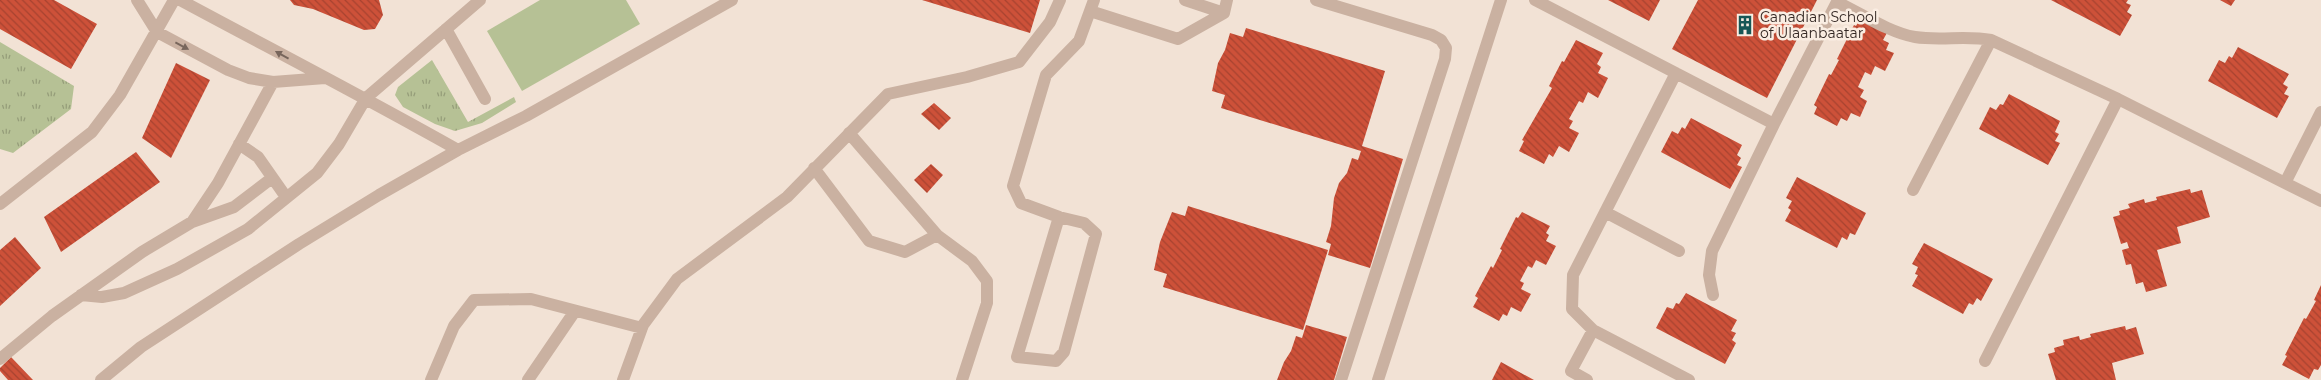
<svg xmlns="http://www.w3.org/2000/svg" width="2321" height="380" font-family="Montserrat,sans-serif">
<defs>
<pattern id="grass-tufts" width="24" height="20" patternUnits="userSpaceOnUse" patternTransform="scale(1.25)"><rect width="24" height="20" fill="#b6c195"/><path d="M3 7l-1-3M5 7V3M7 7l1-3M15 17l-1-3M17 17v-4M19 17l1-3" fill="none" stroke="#959d79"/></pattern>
<pattern id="building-back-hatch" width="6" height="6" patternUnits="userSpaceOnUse" patternTransform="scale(1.25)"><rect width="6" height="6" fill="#cd5139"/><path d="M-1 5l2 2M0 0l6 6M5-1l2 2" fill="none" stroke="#a74330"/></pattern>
</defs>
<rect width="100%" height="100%" fill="#f2e2d5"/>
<path fill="url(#grass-tufts)" d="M0,42l74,44 -3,23 -58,44 -13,-4z
M432,60l36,62 46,-25 2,5 -34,21 -27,8 -20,-7 -32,-17 -8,-12 3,-8z"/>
<path fill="#b6c195" d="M540,0h86l14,24 -118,67 -35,-60z"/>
<path fill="url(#building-back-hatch)" d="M0,0h54l43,24 -26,45 -71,-40z
M290,0h89l4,15 -8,14 -11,1 -51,-21 -19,-4z
M922,0h118l-10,33z
M1608,0h52l-11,21z
M1698,0h119l-50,98 -95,-49z
M2051,0h77l-2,3 5,2 -4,7 5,3 -12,21z
M2220,0h15l-4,6z
M1861,17l27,14 -5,9 6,3 -3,7 8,3 -9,18 -10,-5 -4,9 -6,-3 -7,15 6,3 -4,7 7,4 -7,16 -9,-4 -4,8 -6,-3 -4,8 -23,-12 3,-7 -3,-2 15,-31 2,1 8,-15 -2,-1 17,-34 2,1z
M1246,28l139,43 -23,75 41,13 -33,109 -42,-13 3,-11 -5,-2 5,-16 3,-28 5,-15 8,-10 5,-15 6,2 3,-9 -140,-43 4,-13 -13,-4 6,-28 7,-13 5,-17 13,4z
M1576,40l27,13 -6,11 4,3 -3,6 10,5 -10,20 -10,-6 -5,11 -4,-2 -10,18 4,2 -4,7 10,5 -10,19 -10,-6 -6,11 -4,-3 -5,10 -25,-13 5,-10 -2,-1 30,-52 -3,-2 13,-25 2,1z
M2238,47l51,27 -6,10 5,3 -4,7 5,2 -12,22 -69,-37 11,-21 6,3 4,-7 3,2z
M176,63l34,17 -39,78 -29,-20z
M2009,94l51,27 -5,11 4,2 -4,7 5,2 -12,22 -69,-36 11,-22 6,3 4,-6 3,1z
M934,103l17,15 -12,12 -18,-16z
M1691,118l51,27 -5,10 4,3 -4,7 5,2 -12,22 -69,-37 11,-21 6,3 4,-7 3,2z
M136,152l24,30 -99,70 -17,-35z
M931,164l12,11 -16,18 -13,-13z
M1797,177l69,36 -11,22 -5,-2 -3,7 -5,-3 -5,11 -52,-27 6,-11 -3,-2 4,-7 -6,-3z
M2190,189l1,4 11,-3 8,27 -33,10 4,16 -24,7 10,36 -21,6 -3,-10 -7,2 -5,-20 -5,1 -4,-15 7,-2 -2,-6 -6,2 -8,-27 7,-2 -1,-4 11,-3 -2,-4 16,-5 1,4 12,-3 -1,-3z
M1188,206l140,44 -25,80 -140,-43 4,-13 -13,-4 6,-28 12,-30 13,4z
M1522,212l28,14 -4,7 3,2 -3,6 10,5 -10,19 -10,-5 -4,8 -4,-2 -8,15 4,2 -3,6 10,5 -10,18 -10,-5 -4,9 -4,-2 -4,7 -26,-14 5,-9 -3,-2 16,-30 2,2 9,-18 -2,-1 16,-32 2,1z
M15,237l26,31 -41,38v-56z
M1924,243l69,36 -12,22 -4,-3 -4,7 -4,-2 -6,11 -51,-28 6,-11 -3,-1 3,-7 -6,-3z
M2321,285v80l-3,5 -4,-1 -5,10 -27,-14 5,-9 -2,-1 19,-37 2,1 10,-18 -2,-1z
M1686,293l51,27 -6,11 5,2 -4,7 4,3 -11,21 -69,-36 11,-21 6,2 3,-6 3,1z
M1306,325l41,12 -13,43h-57l7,-18 7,-11 5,-15 6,2z
M2125,326l1,4 10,-3 8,27 -32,9 4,17h-60l-8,-26 7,-2 -1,-4 10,-3 -1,-5 16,-4 1,4 11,-3 -1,-3z
M11,357l22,23h-25l-8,-9v-3z
M1501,362l33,18h-42z"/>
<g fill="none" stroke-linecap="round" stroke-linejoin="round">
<path stroke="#cab1a1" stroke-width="12" d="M137,0l20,32 71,38 21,8 24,4 52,-4
M180,0c93,50 186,98 278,150
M1185,0l39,13
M1316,0l116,35 9,5 5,8 -1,11 -104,321
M1535,0l239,124 64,-124
M1837,2c23,11 53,31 78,35 26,4 51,-2 76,3l127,59 203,102
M1090,11l88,28 46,-26 3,-13
M446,29l39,70
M849,133l88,102 35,26 15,20v22l-25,77
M239,144l19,13 28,40
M814,168l55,73 36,11 32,-17
M2285,183l36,-71
M1913,190l78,-150
M0,204l92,-72 28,-37 54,-95
M1605,212l74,39
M1059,217l25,6 12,11 -32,118 -8,9 -39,-4 42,-140 -38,-14 -8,-17 33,-111 33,-34 15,-41
M192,222l26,-39 55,-101
M81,295l21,2 22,-4 53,-24 71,-40 69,-56 22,-29 27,-46 114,-98
M1713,295l-4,-20 3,-24 62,-127
M1593,330l-21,-21 1,-34 103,-202
M0,359l52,-43 90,-64 50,-30 42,-15 38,-29
M1985,361l133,-262
M101,380l40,-33 158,-103 80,-49 79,-45 68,-34 206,-116
M431,380l23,-54 20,-26 57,-1 111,29
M528,380l47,-69
M623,380l20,-55 34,-46 110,-82 101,-103 79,-17 52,-15 31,-40 10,-22
M1378,380l123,-380
M1587,380l-16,-9 22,-41 96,50"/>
</g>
<defs><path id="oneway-solid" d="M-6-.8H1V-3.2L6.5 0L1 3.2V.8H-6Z" transform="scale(1.25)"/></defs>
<g fill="#78665c">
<use href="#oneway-solid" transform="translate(182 46) rotate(28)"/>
<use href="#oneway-solid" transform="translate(282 55) rotate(-151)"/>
</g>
<defs>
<symbol id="building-bare" viewBox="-9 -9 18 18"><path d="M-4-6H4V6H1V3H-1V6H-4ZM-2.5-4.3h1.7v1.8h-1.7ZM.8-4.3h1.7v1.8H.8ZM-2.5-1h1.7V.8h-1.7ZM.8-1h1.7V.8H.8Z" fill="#185756" stroke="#faede2" stroke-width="2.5" paint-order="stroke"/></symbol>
</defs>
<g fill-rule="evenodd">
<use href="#building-bare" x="1731" y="11" width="28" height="28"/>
</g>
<g text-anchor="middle" stroke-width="5" stroke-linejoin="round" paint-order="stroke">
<g font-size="14" fill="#342824" stroke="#faede2" text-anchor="start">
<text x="1760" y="22">Canadian School<tspan x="1760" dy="16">of Ulaanbaatar</tspan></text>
</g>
</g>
</svg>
